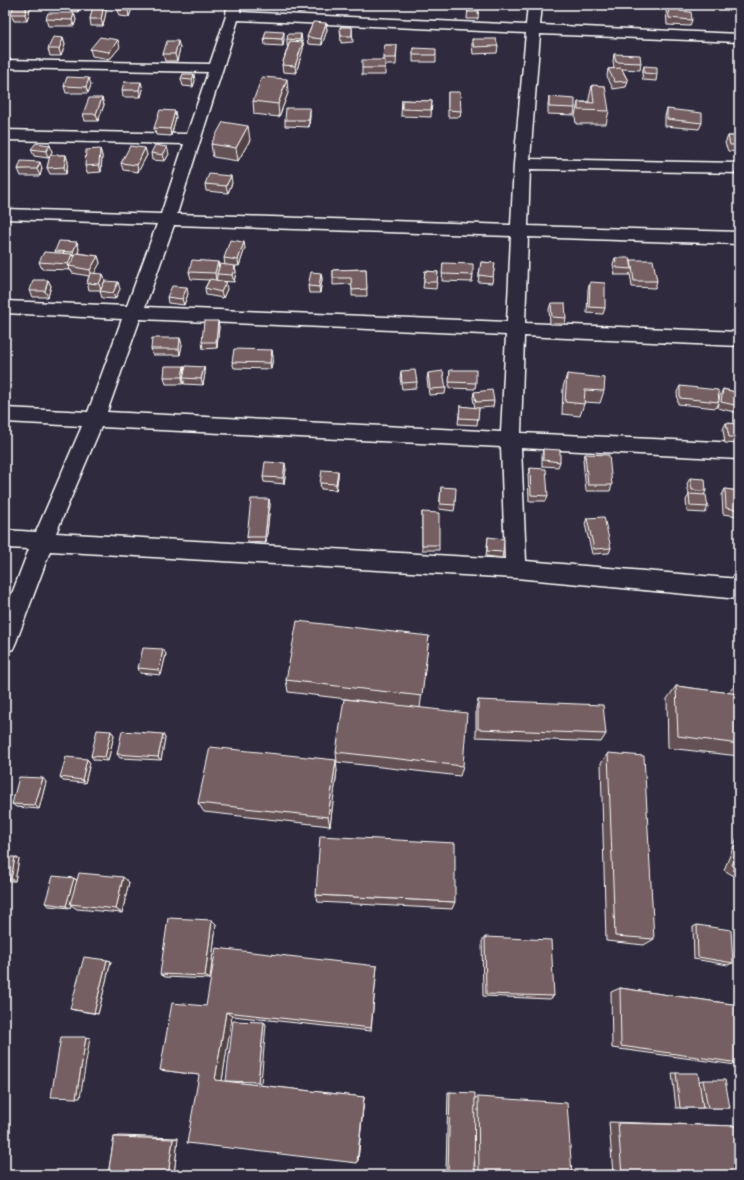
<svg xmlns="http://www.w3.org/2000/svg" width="744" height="1180" font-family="'Gochi Hand',sans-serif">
<rect width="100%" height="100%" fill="#2f2a3d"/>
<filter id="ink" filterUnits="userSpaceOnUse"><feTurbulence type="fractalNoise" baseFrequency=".025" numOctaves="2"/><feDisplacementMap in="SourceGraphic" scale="8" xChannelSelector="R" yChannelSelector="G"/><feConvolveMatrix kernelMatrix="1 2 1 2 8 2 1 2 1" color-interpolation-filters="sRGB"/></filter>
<g filter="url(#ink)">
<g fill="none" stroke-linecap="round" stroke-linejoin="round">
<defs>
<path id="street" d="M227,5h14l-1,7 286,13 2,-20h14l-2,20 199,9v8l-199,-8 -10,125 209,4v10l-209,-4 -2,57 211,6v12l-211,-7 -3,86 214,9v14l-215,-10 -3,97 218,10v16l-218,-11 5,113 213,18v20l-223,-21 -466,-27 -34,91 -3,7 -8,3v-40l24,-63 -24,-1v-18l31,2 46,-106 -77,-4v-14l83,4 34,-93 -117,-6v-12l122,5 30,-82 -152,-5v-10l156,5 23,-70 -179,-4v-10l182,4 21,-62 -203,-4v-8l205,4 16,-48zM238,20l288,13 -12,131 -3,61 -334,-11zM174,225l337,11 -4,86 -362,-15zM140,319l366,16 -5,97 -394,-20zM101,427l400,20 4,112 -449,-26z
M729,5h10v8l-5,-1z"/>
</defs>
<use href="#street" stroke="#fff" stroke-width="3"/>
<use href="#street" fill="#2f2a3d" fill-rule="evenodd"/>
</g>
<path fill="#645154" stroke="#fff" d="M31,5l-4,16h-13l-3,-7z
M57,5h24l-3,7 -8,-1 -2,-4h-11z
M94,5h13l-1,5h-1l1,2 -3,14h-12l-1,-7z
M112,5h21l-4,12 -10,-1 -1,-6 1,-5z
M388,5h12v2h-12z
M421,5h25v1z
M468,5h11l-1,14h-11z
M667,5h12l1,6 12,9 -2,6 -23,-1 -1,-16z
M74,13l2,7 -2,6h-26l-2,-7z
M326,23l1,7 -5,15 -14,-1 -1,-7z
M340,27h12l1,15 -12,1z
M301,34v8h2v7l-7,24 -13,-1 -1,-7 6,-19h-1v-7z
M63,38l2,7 -4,11h-11l-2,-7z
M264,38l20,1 -1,7 -18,-1z
M472,39l26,7 -1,7 -24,1 -1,-8z
M384,45h13l-1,20h-11v10h-23v-7l21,-8z
M120,47l-10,12 -18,-3 -2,-7z
M180,48l-3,13h-12l-2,-7z
M413,48l23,7v7h-23z
M614,54l27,9 -1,7 -18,-1 6,12 -2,6 -13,2 -6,-13 1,-7h6l-1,-8z
M644,66l13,8 -1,7 -13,-1 -1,-7z
M183,74l12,7 -2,6 -10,-1 -2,-7z
M91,85l-3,8h-22l-2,-7z
M592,85l17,26 -3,13h-30l-1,-8 3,-14h11v-3z
M143,89l-2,8h-18l-1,-7z
M448,92l13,19 -1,6h-12z
M288,93l-9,24 -25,-3 -1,-13z
M549,97l26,11 -1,7 -26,-1v-10z
M102,98l2,7 -6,16h-13l-2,-7z
M402,100l30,1 -1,16 -30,-1z
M667,109l35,14 -3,6 -34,-3v-10z
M310,115l-1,12 -24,-1v-6z
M176,117l-5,19 -15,-1 -2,-7z
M728,136h11v16l-11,-1 -3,-8z
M250,140l-12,21 -25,-4 -2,-13z
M50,145l2,7 -2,3h16l2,7 -2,12h-16l-3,-6 3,-12 -2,2 -14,-2 -3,-7z
M145,148l2,7 -9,17 -15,-2 -2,-7z
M100,149l2,7 -1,16 -14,1 -2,-7z
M151,153l18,1 -4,7 -13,-1z
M42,168l-2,8h-19l-3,-7z
M232,183l-4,10 -22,-2 -1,-7z
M77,242l2,7 -1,4 20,3 2,7 -6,10 11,7 -1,2 16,7 -5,10 -13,-1 -2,-7 1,-1h-12l-2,-7 2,-7 -17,-3 -1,-3 -29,-1 -3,-7 17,-9 -1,-2z
M245,248l-6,18h-4l1,6 -2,10 -16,-1 9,8 -4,9 -17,-3 -1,-7 4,-8 -18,-1 -2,-7 29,-10 1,5 6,-2 -1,-7z
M615,258l15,4 1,-2 26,21 -2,7 -23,-1 -2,-14v2h-15l-2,-11z
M481,262l14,1 -3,20 -14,-1z
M443,263l30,12 -1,7 -30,-1z
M366,269l1,27h-15v-12l-19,1v-15z
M425,271l13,1 -2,17 -13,-1z
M321,273l1,6 -2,14h-11l-1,-7z
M48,280l3,6 -3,11h-15l-3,-6z
M590,282l15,26 -2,6 -16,-1 1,-24z
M188,294l-4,11 -16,-2 -1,-6z
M551,303l15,15 -1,6h-15l-1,-15z
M218,321l1,6 -2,21 -14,1 -1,-7z
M180,338l2,7 -2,10h-27l-2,-6z
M272,350l1,7 -2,12 -37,-1 -2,-6z
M184,366l1,4 19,-3 1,6 -2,12 -19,-1v-3l-1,3h-17l-2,-7z
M450,370l26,13 -1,6 -26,-1z
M401,371l16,11 -1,6 -14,1 -2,-11z
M428,373l18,15 -1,6 -16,1 -2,-16z
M567,374l37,17 -4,12 -16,-1v2l-4,12 -18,-2 1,-27z
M680,386l39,14 1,-5 3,-6 16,4v17l-1,3 -20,-5 1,-5 -3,5 -38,-4 -1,-12z
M474,392l20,9 -1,6 -14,1 -2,17 -19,-1 2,-18 15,2 -2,-10z
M726,423l13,1v20l-14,-1 -2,-14z
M543,449l17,13 -2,5 -16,-1v-11z
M585,454l27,31 -2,6h-24l-3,-31z
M530,468l18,28 -2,5h-17l-1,-27z
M286,469l-2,15 -20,-2 -1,-5z
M338,471v6l-2,13 -15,-1 -1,-6z
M690,478l16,13 -2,4 4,12 -3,6 -18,-1 -1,-12 3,-5 -2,-11z
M441,487l14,18 -1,6 -15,-2z
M725,489l14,2v25l-16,-2 -1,-19z
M269,499l1,6 -4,38 -18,-1 -1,-5z
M422,512l17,33v5h-17z
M587,518l24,30 -2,5 -17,1 -7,-30z
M488,537l15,15 -1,6 -16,-2z
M429,636l-9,72 43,58 -3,10 -123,-14 -1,-10 44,-49 -92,-11 -2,-12z
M166,654l-5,21 -21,-2 -2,-5z
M739,680v76l-71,-8 -1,-49 9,-13 53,7v-1z
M478,700l128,34 -5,8 -125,-5v-29z
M111,731l3,4 -6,26 -14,-1 -3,-4z
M165,738l-4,22 -41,-2 -3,-4z
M608,753l46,186 -10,6 -38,-4 -5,-178z
M87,759l3,4 -5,20 -22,-2 -3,-4z
M337,770l-7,56 -126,-14 -6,-9z
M46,782l-7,27 -23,-2 -4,-3z
M739,837v42l-15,-9 13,-32z
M5,857l14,2 -4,22h-10z
M74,878l3,2 52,2 -7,31 -45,-4 -6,-4 -1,3 -21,-2 -4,-3z
M316,895l139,7 -3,7 -134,-7z
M212,920l4,4 -6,55 -45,-2 -5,-3z
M697,925l36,38 -5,2 -34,-6 -1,-32z
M485,937l69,59 -4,3 -67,-3 -1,-55z
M107,960l4,1 -13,53 -24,-4 -4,-1z
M377,966l-6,65 -139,-15 -10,65 142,16 -6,63 -159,-85 -39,-5 46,-64z
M620,988l119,17v60h-3l-124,-17 -1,-56z
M672,1073h4l23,8 4,-1 27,28h-27l-2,-13 2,13h-27z
M448,1092h2l24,6 4,-1 94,78h-97l-1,-55 -26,52 -2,-2z
M609,1122l130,4v49h-126z
M120,1136l58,2 -4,37h-66l6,-38z"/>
<path fill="#514245" stroke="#fff" d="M27,5h4l-4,16 -2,-7z
M77,5h4l-3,7z
M104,5l2,7 -3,14 -2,-7z
M105,5h2l-1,5z
M129,5h4l-4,12 -1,-7z
M74,13l2,7 -2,6 -2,-6z
M326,23l1,7 -5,15 -1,-6z
M284,32v7l-1,7 -1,-7z
M301,34l1,7 -2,6v-7z
M63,38l2,7 -4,11 -2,-7z
M118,40l2,7 -10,12 -1,-7z
M178,41l2,7 -3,13 -2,-7z
M303,42v7l-7,24 -1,-7z
M194,74l1,7 -2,6 -1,-7z
M89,78l2,7 -3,8 -2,-6z
M287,79l1,14 -9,24 -1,-13z
M141,82l2,7 -2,8 -2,-7z
M102,98l2,7 -6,16 -2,-7z
M310,108v7l-1,12v-7z
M175,111l1,6 -5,19 -1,-7z
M248,126l2,14 -12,21 -2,-13z
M50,145l2,7 -4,6 -2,-7z
M167,147l2,7 -4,7 -2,-6z
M145,148l2,7 -9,17 -1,-7z
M100,149l2,7 -1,16 -2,-7z
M66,155l2,7 -2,12 -2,-7z
M40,162l2,6 -2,8 -3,-7z
M231,176l1,7 -4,10 -2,-7z
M77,242l2,7 -3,10 -3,-7z
M244,242l1,6 -6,18 -1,-6z
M72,254l3,7 -6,5 1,5 -2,-7z
M98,256l2,7 -7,13 -3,-6z
M218,262l1,6 -2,6v3l-1,3 -1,-7z
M235,266l1,6 -2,10 -2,-7z
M321,273l1,6 -2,14 -1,-6z
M103,274l2,6 -4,10 -2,-6z
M48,280l3,6 -3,11 -3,-6z
M118,282l2,7 -5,10 -2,-6z
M226,282l1,7 -4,9 -2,-6z
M187,287l1,7 -4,11 -2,-6z
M218,321l1,6 -2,21 -1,-6z
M180,338l2,7 -2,10 -1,-6z
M272,350l1,7 -2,12 -1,-6z
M184,366l1,6 -2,6 1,3 -1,3 -1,-7z
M204,367l1,6 -2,12 -2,-6z
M285,463l1,6 -2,15 -1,-6z
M338,471v6l-2,13v-6z
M269,499l1,6 -4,38 -1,-6z
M163,649l3,5 -5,21 -2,-5z
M111,731l3,4 -6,26 -3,-4z
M163,734l2,4 -4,22 -3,-3z
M87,759l3,4 -5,20 -3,-3z
M336,760l1,10 -7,56 -2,-9z
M43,778l3,4 -7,27 -4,-4z
M15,857l4,2 -4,22 -4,-2z
M123,877l6,5 -7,31 -6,-4z
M74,878l3,3 -7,27 -4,-2z
M212,920l4,4 -6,55 -5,-3z
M107,960l4,1 -13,53 -4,-1z
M226,1012l6,4 -10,65 -7,-1z
M264,1022l2,2 -5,59 -3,-1z
M86,1037l4,1 -10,60h-4z
M364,1097l-6,63 -1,3z
M178,1138l-4,37h-6l5,-36z"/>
<path fill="#745e62" stroke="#fff" d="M14,5h13l-2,9h-14z
M104,5l-3,14h-11l3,-13z
M119,5h10l-1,5h-10z
M468,5h11v7h-11z
M668,5h11l1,6 11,1 1,8 -23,-2z
M48,13h26l-2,7 -26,-1z
M313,22l13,1 -5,16 -14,-2z
M340,27h12v9h-11z
M266,31l18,1 -2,7 -18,-1z
M288,34h13l-1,6 -13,-1z
M53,37l10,1 -4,11h-11z
M100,37l18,3 -9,12 -19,-3z
M472,39h24l2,7 -24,1z
M167,41h11l-3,13h-12z
M290,41l13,1 -8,24 -13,-1z
M384,45h13l-1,13h-13z
M413,48l23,1v6h-23z
M614,54l26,1 1,8 -25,-1z
M362,60h23v8h-23z
M644,66l13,1v7l-13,-1z
M621,68l7,13 -13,1 -7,-13z
M183,74h11l-2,6 -11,-1z
M67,77l22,1 -3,9 -22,-1z
M262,77l25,2 -9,25 -25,-3z
M124,82h17l-2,8h-17z
M592,85l13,1 4,25 -31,-1v-8l16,1z
M448,92h12l1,19 -13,-1z
M549,97l26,2v9l-26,-1z
M89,98h13l-6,16h-13z
M402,100l30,1 -1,9 -29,-1z
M286,108h24l-1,12h-24z
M667,109l35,4v10l-35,-4z
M160,110l15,1 -5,18 -16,-1z
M223,122l25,4 -12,22 -25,-4z
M728,136h11v9h-9z
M36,143l14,2 -4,6 -15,-2z
M155,145l12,2 -4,8 -12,-2z
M130,146l15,2 -8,17 -16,-2z
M100,149l-1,16 -14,1 1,-16z
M50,155h16l-2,12 -17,1z
M21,161l19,1 -3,7h-19z
M209,174l22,2 -5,10 -21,-2z
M230,240l14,2 -6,18 -14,-2z
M59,241l18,1 -4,10 -18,-1z
M44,252l28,2 -4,10 -29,-2z
M77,253l21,3 -8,14 -21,-4z
M615,258h15l2,11 -15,-1z
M192,260l26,2 -3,11 -26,-1z
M631,260h22l4,21h-23z
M481,262l14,1 -2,14 -14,-2z
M443,263l30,1v11l-31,-1z
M220,264l15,2 -3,9 -15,-1z
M366,269l1,20 -15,1 -1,-12h-18v-8z
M425,271l13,1 -1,10h-13z
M311,272l10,1 -2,14 -11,-1z
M90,273l13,1 -4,10 -12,-1z
M210,279l16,3 -5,10 -16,-4z
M33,280h15l-3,11h-15z
M105,281l13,1 -5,11 -13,-2z
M590,282l15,1v25l-16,-1z
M172,286l15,1 -5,12 -15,-2z
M551,303h14l1,15 -14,-1z
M204,321h14l-2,21h-14z
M152,338h28l-1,11h-28z
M234,349l38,1 -2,13 -38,-1z
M165,366h19l-2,11h-18z
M186,366l18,1 -3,12 -18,-1z
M415,370l2,12 -15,1 -1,-12z
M450,370h26v13l-27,-1z
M443,371l3,17 -16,1 -2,-16z
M567,374l38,4 -1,13 -19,-1 -1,14 -19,-2z
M680,386l38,4 1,12 -39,-4z
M723,389l16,4v13l-18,-4z
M492,390l2,11 -18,1 -2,-10z
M460,406l19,2 -1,11 -19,-1z
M726,423l13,1v13h-10z
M543,449l17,1v12l-17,-2z
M585,454l24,1 3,30h-24z
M265,462l20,1 -2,15 -20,-1z
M530,468l16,1 2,27 -17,-1z
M322,470l16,1 -2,13 -16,-1z
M690,478l15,1 1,12 -14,-1z
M441,487l15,1 -1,17 -15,-1z
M725,489l14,2v19l-13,-2z
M689,494l17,1 2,12 -18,-1z
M251,499h18l-4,38h-18z
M422,512l17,1v32h-17z
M604,517l7,31 -17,1 -7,-31z
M488,537l16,2 -1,13 -16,-1z
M297,621l132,15 -7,60 -136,-16z
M143,648l20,1 -4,21 -21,-2z
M676,686l63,8v50l-61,-8z
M344,699l123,14 -4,53 -127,-14z
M478,700l125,5 3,29 -128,-5z
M97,730l14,1 -6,26 -14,-1z
M122,731l41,3 -5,23 -41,-3z
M210,747l126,13 -8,57 -130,-14z
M608,753l36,3 10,183 -39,-3z
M66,757l21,2 -5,21 -22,-3z
M19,777l24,1 -8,27 -23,-1z
M320,836l135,7v59l-139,-7z
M739,847v22l-7,-4z
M5,857h10l-4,22h-6z
M79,873l44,4 -7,32 -46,-5z
M53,876l21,2 -8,28 -21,-3z
M168,918l44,2 -7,56 -45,-2z
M697,925l34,5 2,33 -35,-6z
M485,937l66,3 3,56 -68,-2z
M216,948l161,18 -6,62 -145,-16 -11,68 149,17 -7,66 -170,-20 12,-68 -39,-5 12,-67 34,3z
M84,957l23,3 -13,53 -24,-4z
M620,988l119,17v58l-118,-17z
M233,1021l31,1 -6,60 -32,-1z
M61,1037h25l-10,61 -25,-1z
M676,1073h22l5,35h-23z
M703,1080h22l5,28h-22z
M450,1092l25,1 -1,82 -26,-3z
M478,1097l89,6 5,72h-93z
M618,1123l121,3v49h-117z
M114,1137l59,2 -5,36h-60z"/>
</g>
<rect width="744" height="1180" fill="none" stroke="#2f2a3d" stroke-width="20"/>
<rect x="10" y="10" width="724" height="1160" fill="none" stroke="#fff" stroke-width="1.5" filter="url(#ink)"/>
</svg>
